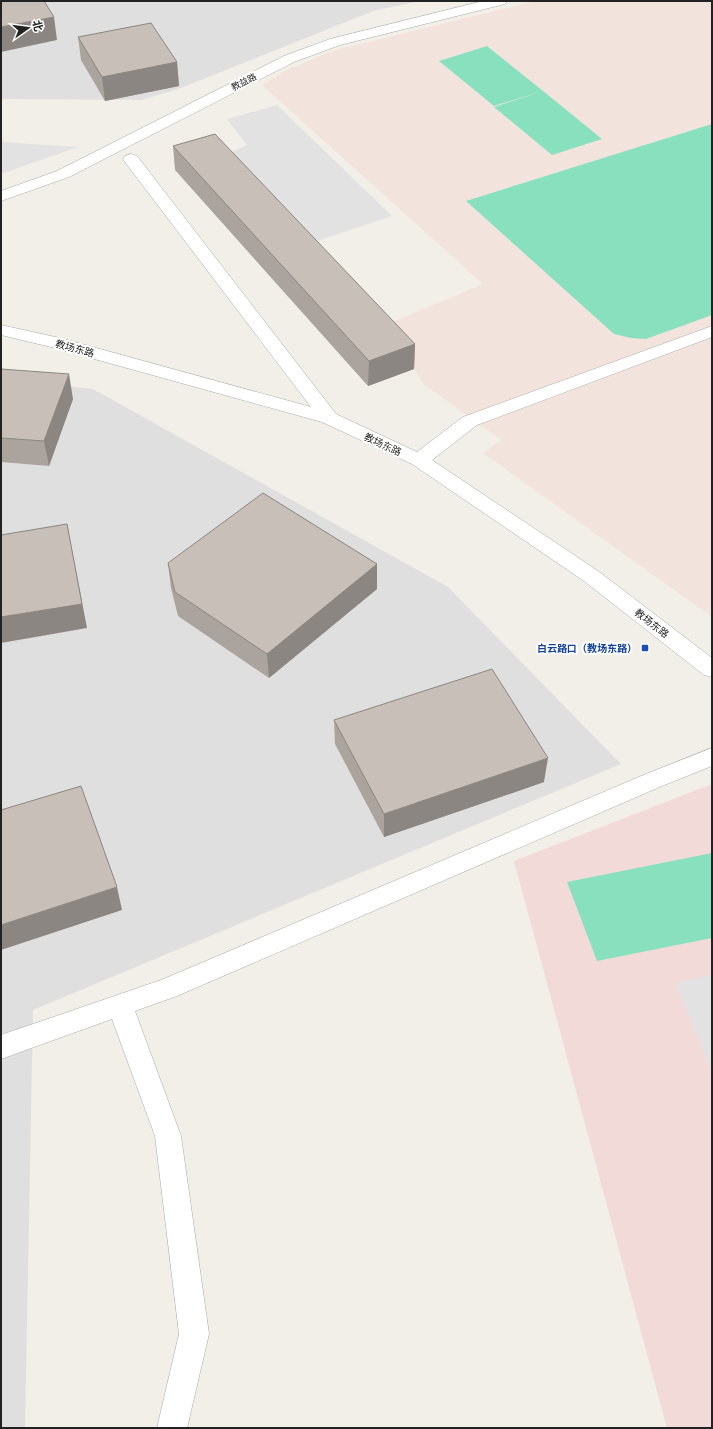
<svg xmlns="http://www.w3.org/2000/svg" width="713" height="1429" font-family="Lato,'Noto Sans SC',sans-serif">
<rect width="100%" height="100%" fill="#f2efe9"/>
<path fill="#e0dfdf" d="M1,1h419l-47,10 -192,77 -39,12 -141,-1z
M1,379l92,10 355,198 173,177 -588,246 -8,418h-24z"/>
<path fill="#f2dad9" d="M712,784v644h-45l-153,-567z"/>
<path fill="#f3e3dd" d="M536,1h176v616l-229,-164 18,-13 -79,-57 -32,-60 93,-39 -221,-199 25,-15 45,-19z"/>
<path fill="#88e0be" d="M487,46l56,45 -49,15 -55,-45z
M543,91l59,48 -50,16 -58,-48z
M712,124v191l-66,24 -15,-1 -17,-4 -148,-133z
M712,853v85l-115,23 -30,-79z"/>
<path fill="#e2e2e2" d="M277,105l115,111 -87,29 -84,-88 26,-12 -20,-26z
M1,142l77,5 -77,27z
M712,975v96l-37,-88z"/>
<g fill="none" stroke-linecap="round" stroke-linejoin="round">
<defs>
<path id="minor" d="M483,1h24l-2,3 -165,41 -46,17 -225,115 -68,24v-10l56,-20 227,-115 46,-17z
M131,154l6,2 199,258 81,38 46,-35 249,-91v11l-235,88 -45,35 166,111 114,87v19l-8,-2 -120,-94 -172,-117 -90,-42 -271,-75 -50,-12v-10l59,13 251,69 -186,-245 -2,-3 2,-3z
M712,748v18l-50,20 -485,210 -42,15 46,125 28,198 -22,94h-30l22,-94 -24,-198 -43,-117 -111,40v-24l160,-55 485,-206z"/>
</defs>
<use href="#minor" stroke="#a9a9a9" stroke-width="1"/>
<use href="#minor" fill="#fff" fill-rule="evenodd"/>
</g>
<path fill="#aba49e" d="M78,37l99,25 2,24 -74,15 -24,-41z
M173,146l242,198 -1,25 -46,17 -193,-216z
M1,369l72,30 -24,67 -48,-4z
M168,563l209,26 -108,89 -91,-62 -7,-28z
M334,720l210,62 -160,55 -49,-93z"/>
<path fill="#8b8681" d="M54,17l3,23 -56,12v-25z
M177,62l2,24 -74,15 -3,-24z
M415,344l-1,25 -46,17 1,-25z
M69,374l4,25 -24,67 -5,-25z
M67,524l20,104 -86,15v-26z
M377,564v25l-108,89 -2,-24z
M548,758l-4,24 -160,55v-23z
M117,887l5,23 -121,40v-25z"/>
<path fill="#c7bfb8" stroke="#8b8681" d="M1,1h43l10,16 -53,10z
M151,23l26,39 -75,15 -24,-40z
M215,134l200,210 -46,17 -196,-215z
M1,369l68,5 -25,67 -43,-3z
M263,493l114,71 -110,90 -92,-62 -7,-29z
M67,524l15,80 -81,13v-82z
M492,669l56,89 -164,56 -50,-94z
M81,786l36,101 -116,38v-115z"/>
<rect fill="#1a4fb4" stroke="#fff" stroke-width="1.5" x="641" y="644" width="8" height="8" rx="2"/>
<g text-anchor="middle" stroke-width="4" stroke-linejoin="round" paint-order="stroke">
<g font-size="9" fill="#222" stroke="#fff">
<text transform="translate(244 82) rotate(-27)" y="3">教益路</text>
</g>
<g font-size="10" fill="#222" stroke="#fff">
<text transform="translate(75 348) rotate(15)" y="4">教场东路</text>
<text transform="translate(383 444) rotate(25)" y="4">教场东路</text>
<text transform="translate(652 623) rotate(38)" y="4">教场东路</text>
</g>
<g font-size="10" font-weight="bold" fill="#164399" stroke="#fff" text-anchor="end">
<text x="637" y="652">白云路口（教场东路）</text>
</g>
</g>
<rect width="713" height="1429" fill="none" stroke="#222222" stroke-width="4"/>
<g transform="translate(28 28) rotate(76)" stroke="#ffffff" stroke-width="3" paint-order="stroke">
<path d="M0-3L7 15L0 10L-7 15Z" fill="#222222"/>
<text y="-6" font-size="11" font-weight="bold" text-anchor="middle" fill="#222222">北</text>
</g>
</svg>
